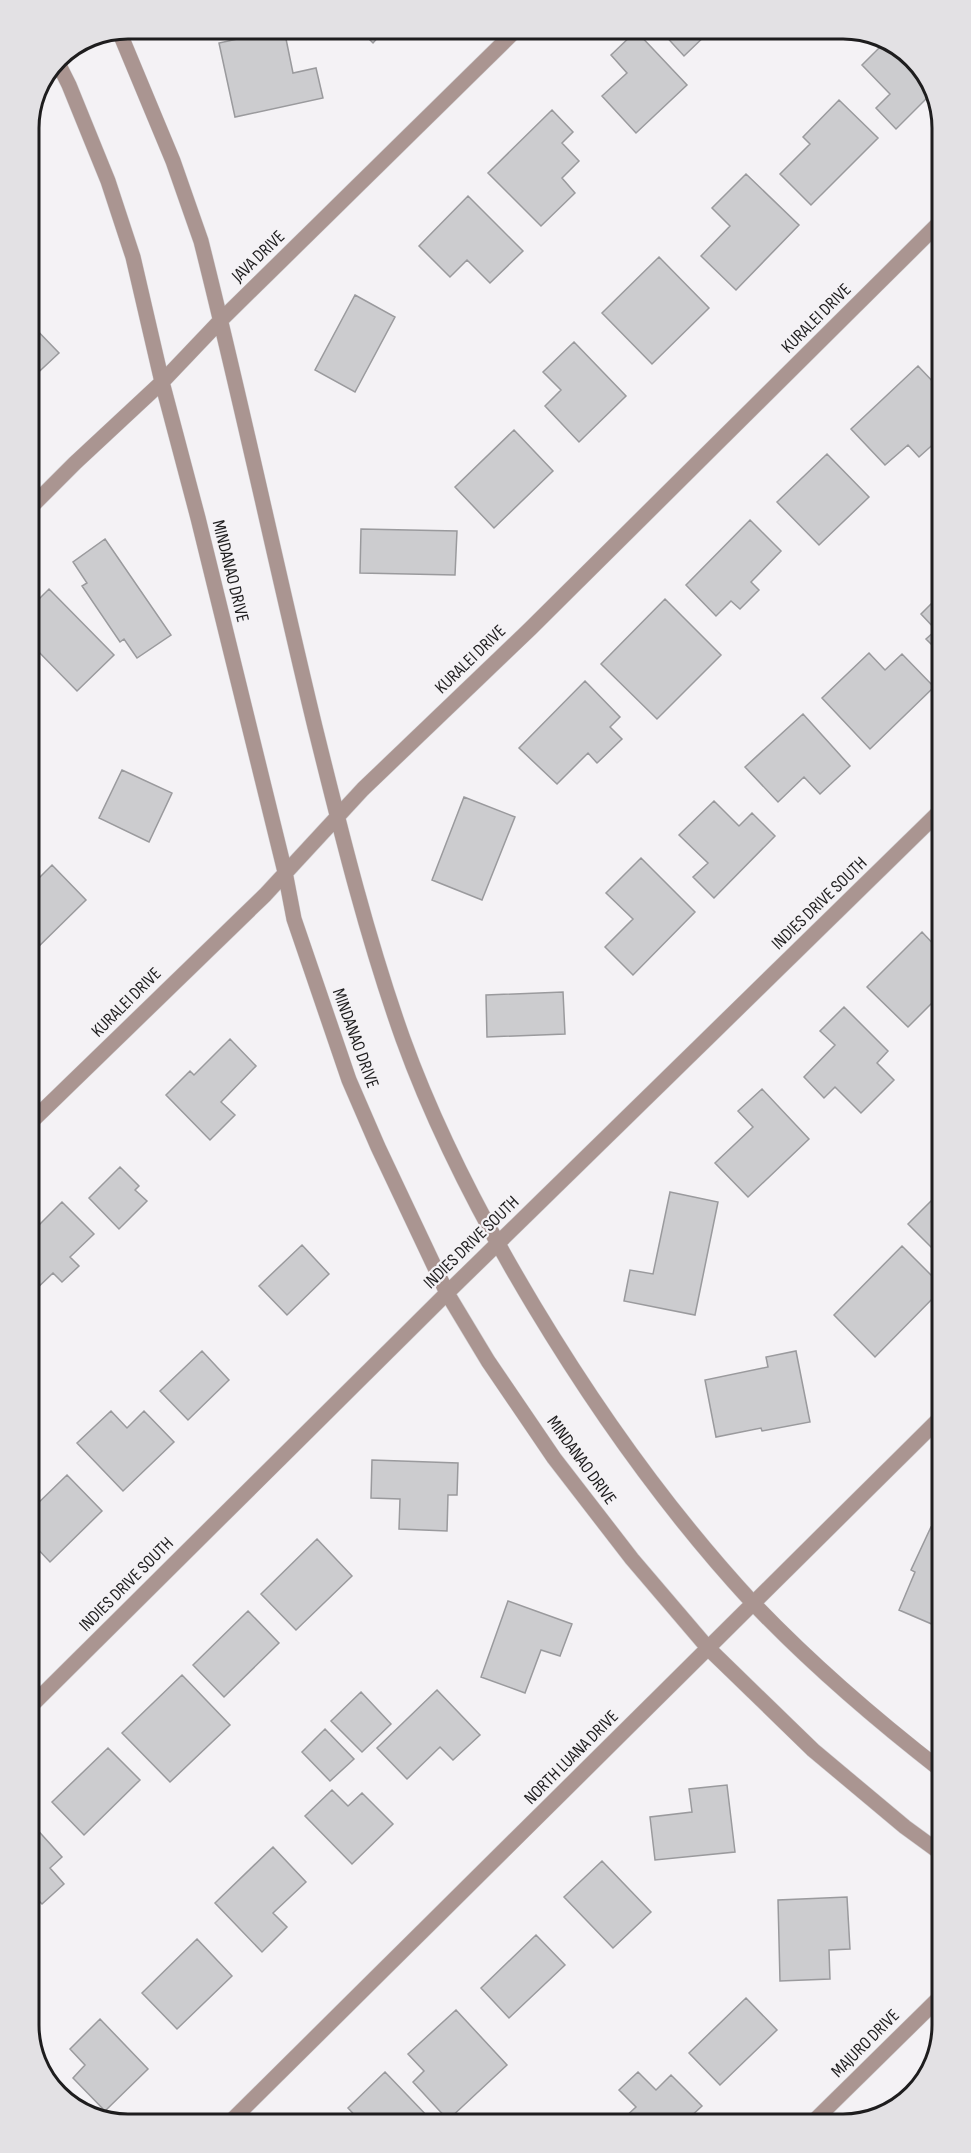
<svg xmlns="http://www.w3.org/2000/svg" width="971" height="2153" font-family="'Sofia Sans Condensed',sans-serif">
<rect width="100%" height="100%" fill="#f4f2f5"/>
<path fill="#cccccf" stroke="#9a9a9d" stroke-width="1.5" d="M711,30l-27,26 -23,-25z
M636,31l51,54 -51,48 -34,-37 25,-23 -16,-18z
M363,33h19l-9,10z
M260,34h25l8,39 23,-5 7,30 -88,19 -16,-74z
M885,42l19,7 30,42 -38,38 -20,-21 14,-14 -28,-29z
M839,100l39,38 -67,67 -31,-31 30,-30 -7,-7z
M552,110l21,22 -11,11 17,18 -17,17 13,15 -34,33 -53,-53z
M746,174l53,51 -63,65 -35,-34 29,-30 -18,-18z
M468,196l55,55 -33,32 -23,-23 -17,17 -31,-31z
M659,257l50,51 -57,56 -50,-51z
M355,295l40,22 -40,75 -40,-22z
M29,322l30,31 -30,28z
M574,342l52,54 -47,46 -34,-36 16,-16 -18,-18z
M918,366l20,21v53l-19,17 -11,-12 -23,20 -34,-36z
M514,430l39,41 -59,57 -39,-41z
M827,454l42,43 -50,48 -42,-43z
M750,520l31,31 -30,31 8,8 -19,19 -9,-8 -15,15 -30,-31z
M361,529l96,2 -2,44 -95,-2z
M105,539l66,96 -34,23 -13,-19 -4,3 -38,-56 5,-3 -14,-21z
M49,589l65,66 -37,36 -47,-48v-35z
M938,597l1,55 -13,-13 10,-9 -15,-16z
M665,599l56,56 -64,64 -56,-55z
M869,653l16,17 17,-16 32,33 -64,62 -48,-51z
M585,681l35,36 -10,10 12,12 -25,24 -9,-10 -31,31 -38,-36z
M803,714l47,52 -30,28 -16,-17 -26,25 -33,-35z
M122,770l50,23 -23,49 -50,-24z
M464,797l51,20 -33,83 -50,-20z
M714,801l25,25 13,-13 23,23 -61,62 -21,-21 15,-14 -29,-28z
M641,858l54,54 -62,63 -28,-28 28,-28 -27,-26z
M52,865l34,35 -55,54v-68z
M922,932l17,18 1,45 -32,32 -41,-40z
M563,992l2,42 -78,3 -1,-42z
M844,1007l44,44 -11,12 17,17 -33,33 -26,-26 -11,11 -20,-21 31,-32 -15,-14z
M230,1039l26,27 -35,36 14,13 -25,25 -44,-45 24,-24 4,4z
M762,1089l47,50 -61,58 -33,-34 38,-36 -15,-16z
M120,1167l19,19 -4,4 12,11 -28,28 -30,-31z
M670,1192l48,10 -23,113 -71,-14 6,-31 23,4z
M940,1192v64l-32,-32z
M62,1202l32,32 -24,23 9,9 -17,16 -9,-9 -20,19 -1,-60z
M302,1245l27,29 -42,41 -28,-29z
M902,1246l38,38v7l-65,66 -41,-42z
M202,1351l27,29 -41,40 -28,-29z
M796,1351l14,71 -48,9 -1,-3 -45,9 -11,-57 63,-13 -2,-10z
M111,1411l16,17 17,-17 30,31 -51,49 -46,-48z
M372,1460l86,3 -1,32h-9l-1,36 -48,-2 1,-30 -29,-1z
M67,1475l35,36 -52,51 -17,-18 -1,-35z
M931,1527l10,4v97l-42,-18 16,-38 -4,-2z
M317,1539l35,37 -56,54 -35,-36z
M508,1601l64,23 -12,32 -19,-6 -16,43 -44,-16z
M248,1611l31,32 -55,54 -31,-32z
M182,1675l48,50 -60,57 -48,-49z
M437,1690l43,45 -27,25 -13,-13 -33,32 -30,-31z
M361,1692l30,32 -29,28 -31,-31z
M325,1729l29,30 -24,22 -28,-29z
M108,1748l32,32 -56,55 -32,-33z
M727,1785l8,67 -80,8 -5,-43 42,-5 -3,-23z
M332,1790l16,16 14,-13 31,31 -41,40 -47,-48z
M33,1825l29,32 -12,11 14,16 -22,20 -9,-9z
M273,1847l33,35 -33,31 14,14 -25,25 -47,-49z
M602,1861l49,51 -38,36 -49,-51z
M847,1897l3,52 -21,1 1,29 -50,2 -2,-81z
M536,1935l29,30 -56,53 -28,-30z
M197,1939l35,37 -55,53 -35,-36z
M746,1998l31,32 -57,55 -31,-32z
M456,2010l51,55 -59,55 -35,-38 11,-11 -16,-17z
M100,2019l48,50 -43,42 -32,-33 12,-13 -15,-16z
M385,2072l47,49 -2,1 -68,1 -14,-15z
M638,2072l18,18 15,-15 31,31 -15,14 -66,1 15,-14 -17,-17z"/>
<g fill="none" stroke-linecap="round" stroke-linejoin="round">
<defs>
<path id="minor" d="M121,36l52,125 28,80c41,162 75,325 114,486 26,105 52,211 88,312 34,94 80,182 131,267 63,105 135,206 218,296 58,61 123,117 190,169
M57,61l12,24 39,96 25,76 29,125 36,136 87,354 9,47 55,161 29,67 69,146 41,68 66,97 78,101 76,89 105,102 92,77 37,27
M30,508l45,-45 87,-81 59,-62 293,-288
M31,1122l234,-227 98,-106 168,-161 406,-403
M33,1704l414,-411 492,-481
M816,2119l126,-124
M228,2124l713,-707"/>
</defs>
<use href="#minor" stroke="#d2d0d3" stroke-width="16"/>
<use href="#minor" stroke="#aa9591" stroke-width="15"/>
</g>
<g text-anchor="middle" stroke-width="4.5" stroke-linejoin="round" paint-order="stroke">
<g font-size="18" fill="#1e1d1e" stroke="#f4f2f5">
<text transform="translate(258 256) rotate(-44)" y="6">JAVA DRIVE</text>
<text transform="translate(816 318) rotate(-45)" y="6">KURALEI DRIVE</text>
<text transform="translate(231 571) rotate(76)" y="6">MINDANAO DRIVE</text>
<text transform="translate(470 659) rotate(-44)" y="6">KURALEI DRIVE</text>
<text transform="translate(819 903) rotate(-44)" y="6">INDIES DRIVE SOUTH</text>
<text transform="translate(126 1002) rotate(-45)" y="6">KURALEI DRIVE</text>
<text transform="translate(356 1038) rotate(70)" y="6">MINDANAO DRIVE</text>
<text transform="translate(471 1242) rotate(-44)" y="6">INDIES DRIVE SOUTH</text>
<text transform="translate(582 1460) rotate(54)" y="6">MINDANAO DRIVE</text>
<text transform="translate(126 1584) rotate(-45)" y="6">INDIES DRIVE SOUTH</text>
<text transform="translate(571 1757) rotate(-45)" y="6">NORTH LUANA DRIVE</text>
<text transform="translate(865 2043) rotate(-45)" y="6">MAJURO DRIVE</text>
</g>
</g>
<path d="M0 0H971V2153H0ZM128 39H843A89 89 0 0 1 932 128V2025A89 89 0 0 1 843 2114H128A89 89 0 0 1 39 2025V128A89 89 0 0 1 128 39Z" fill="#e3e1e4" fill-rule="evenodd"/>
<path fill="none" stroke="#1e1d1e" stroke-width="3" d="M128 39H843A89 89 0 0 1 932 128V2025A89 89 0 0 1 843 2114H128A89 89 0 0 1 39 2025V128A89 89 0 0 1 128 39Z"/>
</svg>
